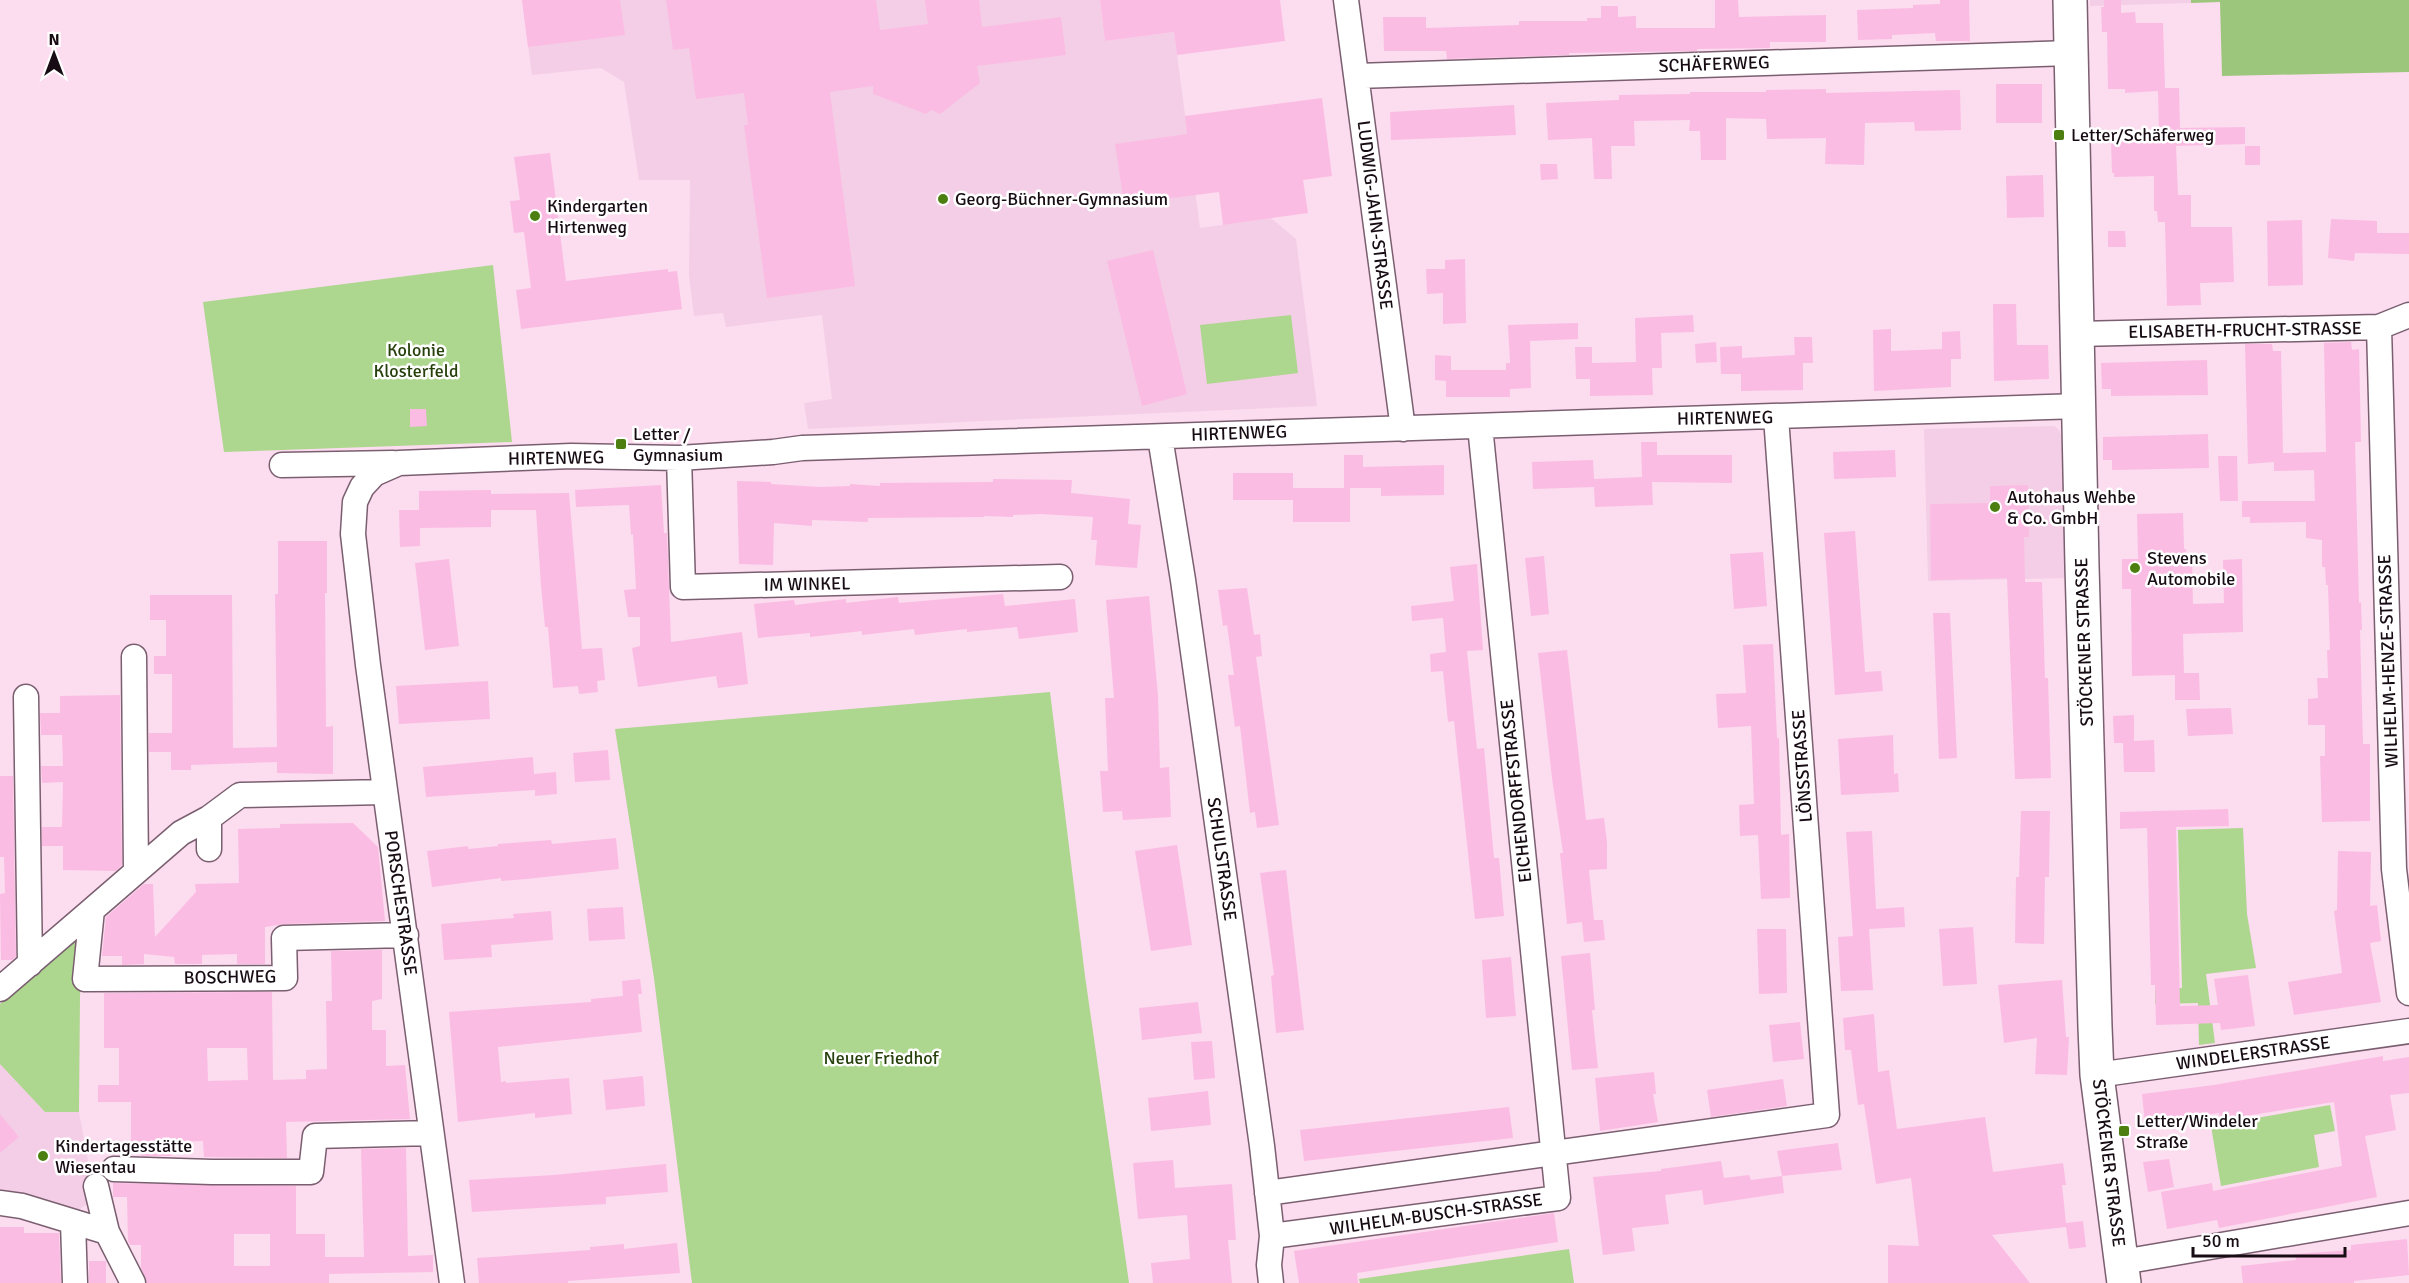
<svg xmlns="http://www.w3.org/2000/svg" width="2409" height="1283" font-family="Signika,sans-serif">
<rect width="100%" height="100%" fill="#fcdcef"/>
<path fill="#f4cee6" d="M522,0h578l5,41 69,-9 26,196 71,-10 25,21 21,167 -509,23 -4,-26 28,-4 -10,-84 -96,12 -3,-14 -29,3 -5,-41 1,-95h-51l-15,-98 -23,-14 -69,7z
M2090,0h101v3l-101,3z
M2054,426l5,4 3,7 4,141 -138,3 -4,-152z
M0,1064l45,48h34l16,87 -24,16 -71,-16z"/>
<path fill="#add68e" d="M493,265l19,177 -288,10 -21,-150z
M1291,315l7,58 -91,11 -7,-59z
M1050,692l35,284 44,307h-437l-38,-305 -39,-249z
M2243,828l4,86 9,54 -50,6 9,69 -16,2 -1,-42 -43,1v-15l27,-1 -4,-158z
M85,927l-5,69 -1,116h-34l-45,-48v-60z
M2330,1105l5,26 -21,4 5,32 -98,19 -10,-60z
M1569,1249l5,34h-214l-1,-4z"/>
<path fill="#9cc67c" d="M2191,0h218v72l-187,4 -2,-74 -29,1z"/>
<path fill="#fbbce3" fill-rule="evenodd" d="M522,0h98l5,35 -97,12z
M666,0h210l4,30 48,-6 -3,-24h54l3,27 79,-10 5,38 -89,11 3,17 -40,31 -9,-4 -5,4 -53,-20v-8l-43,6 25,194 -88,12 -23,-173h4l-4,-32 -48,6 -7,-51 -16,2z
M1100,0h180l5,41 -108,14 -3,-23 -69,9z
M1715,0h23l1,17 87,-2v27h-56v6l-73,1v2l-128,2v2l-122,4 -1,-8h-62l-1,-34h43v11l93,-3v-4h68v-3h14v-12h17v11l18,-1v12h79z
M1940,0h29l1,41h-34l-1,-8 -43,2v4l-34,1 -1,-30 56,-2v-3l27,-1z
M2104,0h17v13l14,-1 1,11h27l2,65h14l1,40 65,-1v17l-69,2 2,49h13v32h41l2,55 -34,1 1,22 -34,1 -2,-84h-7l-1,-11h-3v-35l-40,1v-4h-2l-1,-34 29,-1v-5h19l-1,-42 -33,2v-4h-17l-1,-57h-5l-1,-25h3z
M1996,84h46v39h-46z
M1826,89v4l134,-3 1,40 -46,1 -1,-9 -49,1 -1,42 -39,-1 1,-26 -59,1 -1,-20 -40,-1v42h-25l-1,-29h-11l1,-11 -56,1 1,25h-24l1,33h-18l-2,-41 -44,2 -2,-37 73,-3v-5l71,-1v-2h76v-2z
M1322,98l10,78 -29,4 5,33 -85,12 -4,-33 -95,12 -9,-60 72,-10 -2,-18z
M1514,105l2,30 -125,5 -1,-28z
M2245,146h15v19h-15z
M550,153l16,128 102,-12v3l9,-1 5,38 -161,20 -5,-39 15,-2 -7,-56 -10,1 -4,-32 10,-1 -6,-43z
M1540,164h17l1,15 -17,1z
M2043,175l1,42 -37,1 -1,-42z
M2331,219l46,2v12h32v21l-54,-1 -1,8 -26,-3z
M2302,220l1,65 -35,1 -1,-65z
M2108,231h17l1,16h-18z
M1153,250l34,144 -45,12 -35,-145z
M1465,259l1,64 -23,1v-31l-16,1 -1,-25h19v-9z
M1993,304h23l1,41h31l1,34 -55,2z
M1693,315l1,17 -33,1 1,35h-10l1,27 -63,1v-17h-14l-1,-32h17v16l44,-1 -1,-44z
M1578,323v16l-48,2 1,47 -21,1v8h-64v-16l-11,-1v-25l16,1v14h55v-7h4l-2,-38z
M1891,329v22l51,-2v-17l18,-1 1,28h-10v28l-77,4 -1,-61z
M1794,337h18l1,26h-10v27l-62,1v-17h-20l-1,-27 22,-1v12l53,-3z
M1716,342l1,20 -21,1 -1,-19z
M2351,342l1,8 7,-1 2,93h-6l4,161 2,-1 1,28h-2l3,114h7v77l-48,1 -2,-66h5v-31h-17v-26l10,-1 -1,-20h11l-1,-28h3l-2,-65h-2l-1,-18h-3v-27l-16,-2v-16l-56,1v-6h-8v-16h73l-1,-31 -40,1v-9l-26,2 -3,-120h27l1,7h8l2,102 43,-1 -2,-109z
M2207,360l1,35 -97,1v-7h-9l-1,-26z
M410,409h16l1,17 -17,1z
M2208,434l1,34 -97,2v-10h-9v-23z
M1641,442h16v13h75v28l-80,-1 1,23 -58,2 -1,-20 -61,2 -1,-27 61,-2 1,19 48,-2z
M1895,450l1,27 -62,2 -1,-27z
M1344,455h19v12l81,-2v30l-63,1v-8h-31v34h-57v-22h-60v-27h60v15h51z
M2218,456h19l1,45h-18z
M993,479l79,1 -1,13 59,6 -2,25 13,1 -4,43 -42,-3 2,-25h-6l2,-23 -53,-3 -27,1v2l-29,-1v1l-116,1v4l-56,-2v6l-38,-3 -1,42 -34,-1 -2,-83 34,1v2l49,3 30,-1v-2l30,2v-3l113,-1z
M661,485l3,48h3l4,109 71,-10 6,52 -30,4 -2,-12 -78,11 -6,-39 8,-2v-29h-12l-4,-27 12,-1 -3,-55 -2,1 -2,-30 -53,2 -1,-17z
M2028,485l1,52h-5l1,45h17l3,96h3l3,100 -36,1 -8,-201 -76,2 -1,-76 60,-1v-17z
M491,490v4l78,-1 13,156 20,-1 3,32 -8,1 1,11 -19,2 -1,-8 -25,2 -5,-61h-3l-4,-41 -5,-76h-45v17l-71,1v18l-20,1 -1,-37h20v-19z
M2183,513l1,36h2v8h6l1,47 31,-1 -1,-43 19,-1 1,73 -60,2 1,39h15l1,27h-25v-25l-43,1 -1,-87h-9v-30h16l-1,-45z
M1855,531l10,141 16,-1 2,20 -48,4 -11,-162z
M278,541h49v52h-2l1,134 7,-1v48l-56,-1v-11l-86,3v5h-20v-18h-22v-19h23v-59h-18v-18h12v-36h-16v-25h82l1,153 44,-1 -2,-153h3z
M1763,552l4,54 -33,3 -4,-55z
M1544,556l5,58 -18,2 -6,-58z
M449,559l10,87 -34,4 -10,-87z
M1477,564l6,86 -16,1 10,98 7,-1 10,110h5l5,58 -29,3 -21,-198 -6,1 -5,-51 -12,1 -1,-18 16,-2 -3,-34 -31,3 -1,-15 43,-5 -4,-34z
M1247,588l7,47 6,-1 2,22 -6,1 23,168 -22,3 -2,-16 -5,1 -10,-87 -5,1 -7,-52h6l-7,-50 -4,1 -5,-36z
M1003,594l2,12 70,-7 3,33 -59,7 -2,-12 -50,5v-3l-52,6 -1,-6 -52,6v-4l-52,6v-4l-52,5 -4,-34 40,-4 1,5 51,-6v4l52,-6 1,6z
M1149,596l9,100 2,72 9,-1 2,50 -48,3 -1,-9 -19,1 -3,-41h8l-3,-73h9l-8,-98z
M1933,613h17l7,145 -18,1z
M1773,644l4,94h2l2,97 8,-1 1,64 -29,1 -3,-64 -18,1 -1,-31 15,-1 -3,-78 -33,2 -2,-34 30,-1 -3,-48z
M1567,650l19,170 18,-2 3,25v26l-18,1 5,50h9l2,20 -21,2 -2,-20 -15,2 -7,-71h3l-11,-75 -14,-125z
M488,681l2,38 -91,5 -3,-38z
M120,695l2,170 -6,6 -53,-1v-24h-21v-19h20l1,-45 -21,1 -1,-17h22l-1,-31h-21l-1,-22h20v-17z
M2231,708l2,26 -45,2 -2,-27z
M2134,715v26l20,-1 1,32h-31l-1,-29h-9l-1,-27z
M1893,735l1,39 4,-1 1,19 -58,3 -3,-56z
M608,750l2,30 -35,2 -2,-29z
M533,757l1,17 22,-2 1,22 -22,2v-6l-109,7 -3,-30z
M0,776h13l3,181 -4,3h-11l-1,-66 5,-1 -1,-36h-4z
M2228,809l1,17 -53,1 4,179 38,-1 -4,-26 34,-4 7,51 -34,4 -1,-7 -64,2 -1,-40h-4l-4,-157 -27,1v-17z
M2021,811h29l-1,66h-4l-1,67 -29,-1 1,-66h3z
M353,823l25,24 7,74 -101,3 -19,3v37h-28v-10l-35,1v9h-27l-1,-7 -30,-3v10l-22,1v-9h-20l4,-39 38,-33h9l2,53 41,-45 -1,-8 44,-1 -1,-54 42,-1v-4z
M1872,831l4,78 28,-2 1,20 -36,2 4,61 -32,1 -3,-54 15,-1 -7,-104z
M616,838l3,31 -93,10 -25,2v-3l-69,9 -5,-36 41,-5v3l30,-3v-2l53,-4 1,4z
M1177,845l15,100 -41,6 -16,-100z
M2338,851l33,1 -1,54 7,-1 4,36 -11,2 11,59 -87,13 -6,-33 54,-9 -8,-62 3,-1z
M1286,870l18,160 -28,3 -5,-57 3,-1 -14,-102z
M623,907l2,32 -36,2 -2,-32z
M551,911l2,29 -62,5 1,12 -48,3 -3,-36 73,-6 -1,-4z
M1973,927l4,57 -34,2 -4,-57z
M1757,929h29l1,64 -28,1z
M382,950v49l-10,2v29h14v36l19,-1 5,54 -124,3 1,36 -83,-1 -1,-16 -32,1v14h-30v-12h-10v-42h-33v-17h21v-37h-15v-55l168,-1 1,88 33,-1v-9l21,-1 -1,-68h6l-1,-50zM207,1048h40l1,32 -40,1z
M1590,953l5,57h-3l6,58 -26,2 -11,-114z
M1511,957l5,59 -30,2 -4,-58z
M640,979l2,15h-4l4,38 -144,15 3,35 5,-1v2l63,-5 3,36 -37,4v-5l-77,9 -9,-110 142,-10v-3l32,-3 -1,-15z
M2062,980l4,57h3l-2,38 -32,-1 2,-36 -33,5 -6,-58z
M1198,1002l4,31 -60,7 -3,-32z
M1874,1014l4,58 11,-2 8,59 88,-12 8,55 70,-9 3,22h-4l4,38 17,-2 3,26 -17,2 -3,-22 -74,8 38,48h-142v-38l31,1 -8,-68 -35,6 -12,-80 -6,1 -7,-55h-6l-2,-32z
M1800,1022l4,37 -31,3 -4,-37z
M1212,1041l3,37 -21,2 -3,-38z
M2383,1056v5l26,-4v36l-19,2 6,35 -31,6 12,61 -158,31 -2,-8 -50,9 -6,-37 51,-9 1,8 129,-25 -8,-64 -114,18 -1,-7 -74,10 -3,-29 72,-9z
M1654,1072l2,22h-3l5,28 -58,9 -5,-53z
M643,1076l2,30 -39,4 -3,-30z
M1783,1079l4,27 -76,11 -4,-27z
M1208,1091l3,34 -60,6 -3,-33z
M1509,1107l4,31 -209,23 -4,-31z
M0,1114l19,23 -19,16z
M1838,1143l4,27 -60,6 -5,-25z
M406,1148l2,108 25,-1v17l-104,2v9h-182l-6,-15v-23h-11l-2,-4 -1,-44h-14v-14l183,3v48h29v23h39l-3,-108zM234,1234h36v32h-36z
M2169,1159l5,28 -26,5 -5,-30z
M1173,1160l2,28 57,-4 4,56h-8l4,43h-79l-2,-20 39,-4 -3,-44 -49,4 -5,-56z
M1721,1161l3,17 25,-3 2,5 31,-4 2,17 -80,12 -2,-15 -37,5 4,29 -37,4 3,23 -32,4 -10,-78 68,-6v-2z
M666,1164l2,28 -62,5v7l-134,8 -3,-32 85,-5z
M1554,1213l4,29 -201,31 1,10h-59l-5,-32z
M0,1227h24v6h35l2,50h-61z
M2407,1239l2,36 -55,6v2h-111l-2,-17 55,-6 -1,-6 56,-4v-5z
M677,1243l3,30 -112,8v2h-89l-2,-25 113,-8v-3l34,-3v5z
M89,1261h17v22h-17z"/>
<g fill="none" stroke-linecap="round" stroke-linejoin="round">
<defs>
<path id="street" d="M1346,0l57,429
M1357,76l714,-23
M2379,327l15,542 15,124
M2078,334l301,-7 30,-12
M1160,437l23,143 79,566 10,90 -3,29 2,18
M679,458l4,129 377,-10
M282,465l111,-2
M134,657l2,214
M26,697l4,267
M209,818l-28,15 -89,77 -7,69 200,-1 -1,-40 122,-3
M209,849v-31l31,-23 145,-3
M0,989l92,-79
M2097,1075l312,-44
M114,1169l98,3h99l4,-36 116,-3
M96,1186l11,46 26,51
M1267,1193l560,-78 -51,-698
M0,1203l22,3 85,26
M73,1222l2,61
M1272,1236l286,-38 -78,-772
M2122,1262l287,-49
M452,1283l-84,-618 -15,-131 2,-32 7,-15 12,-13 25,-11 172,-7 108,2 94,-6 29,-4 1278,-42"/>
<path id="secondary" d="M2070,0l12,566 13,461 2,48 27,208"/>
</defs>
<use href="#street" stroke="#7a5f70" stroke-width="27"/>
<use href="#secondary" stroke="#7a5f70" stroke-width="36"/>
<use href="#street" stroke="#fff" stroke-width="24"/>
<use href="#secondary" stroke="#fff" stroke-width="33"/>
</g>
<g fill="#4c7f10" stroke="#fff" stroke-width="2">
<rect x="2053" y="129" width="12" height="12" rx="3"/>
<circle cx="943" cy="199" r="6"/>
<circle cx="535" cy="216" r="6"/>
<rect x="615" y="438" width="12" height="12" rx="3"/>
<circle cx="1995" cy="507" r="6"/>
<circle cx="2135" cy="568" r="6"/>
<rect x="2118" y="1125" width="12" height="12" rx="3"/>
<circle cx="43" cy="1156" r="6"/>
</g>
<g text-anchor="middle" stroke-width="5" stroke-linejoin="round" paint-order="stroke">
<g font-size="18" fill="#170c13" stroke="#fff">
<text transform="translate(1714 64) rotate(-2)" y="6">SCHÄFERWEG</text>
<text transform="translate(1375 215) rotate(83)" y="6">LUDWIG-JAHN-STRASSE</text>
<text transform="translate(2245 330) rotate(-1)" y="6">ELISABETH-FRUCHT-STRASSE</text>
<text transform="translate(1725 418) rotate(-1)" y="6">HIRTENWEG</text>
<text transform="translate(1239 433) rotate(-2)" y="6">HIRTENWEG</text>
<text transform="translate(556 458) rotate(-1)" y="6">HIRTENWEG</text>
<text transform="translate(807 584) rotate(-1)" y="6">IM WINKEL</text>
<text transform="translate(2084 642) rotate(-92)" y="6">STÖCKENER STRASSE</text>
<text transform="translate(2388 661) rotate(-92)" y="6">WILHELM-HENZE-STRASSE</text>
<text transform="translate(1802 766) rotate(-94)" y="6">LÖNSSTRASSE</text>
<text transform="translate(1516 791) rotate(-96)" y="6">EICHENDORFFSTRASSE</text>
<text transform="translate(1222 859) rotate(82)" y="6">SCHULSTRASSE</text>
<text transform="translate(401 903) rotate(82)" y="6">PORSCHESTRASSE</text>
<text transform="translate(230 977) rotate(-1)" y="6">BOSCHWEG</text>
<text transform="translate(2253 1053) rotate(-8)" y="6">WINDELERSTRASSE</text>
<text transform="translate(2109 1163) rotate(83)" y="6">STÖCKENER STRASSE</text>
<text transform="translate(1436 1214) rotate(-8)" y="6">WILHELM-BUSCH-STRASSE</text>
</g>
<g font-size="18" fill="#170c13" stroke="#fff" text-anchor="start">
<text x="2071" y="141">Letter/Schäferweg</text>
<text x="955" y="205">Georg-Büchner-Gymnasium</text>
<text x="547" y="212">Kindergarten<tspan x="547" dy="21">Hirtenweg</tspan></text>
<text x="633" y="440">Letter /<tspan x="633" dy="21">Gymnasium</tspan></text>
<text x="2007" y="503">Autohaus Wehbe<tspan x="2007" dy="21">&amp; Co. GmbH</tspan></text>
<text x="2147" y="564">Stevens<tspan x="2147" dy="21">Automobile</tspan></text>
<text x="2136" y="1127">Letter/Windeler<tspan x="2136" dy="21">Straße</tspan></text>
<text x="55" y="1152">Kindertagesstätte<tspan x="55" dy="21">Wiesentau</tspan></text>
</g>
<g font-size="18" fill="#26400b" stroke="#fff">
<text x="416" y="356">Kolonie<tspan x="416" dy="21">Klosterfeld</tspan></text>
<text x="881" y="1064">Neuer Friedhof</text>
</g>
</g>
<g transform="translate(54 54)" stroke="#ffffff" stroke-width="4.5" paint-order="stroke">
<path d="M0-4.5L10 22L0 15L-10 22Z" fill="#170c13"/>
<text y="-9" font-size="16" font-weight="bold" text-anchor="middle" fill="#170c13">N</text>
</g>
<path d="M2193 1247v9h152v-9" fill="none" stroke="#170c13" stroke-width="3"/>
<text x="2202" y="1247" font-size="18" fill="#170c13" stroke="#ffffff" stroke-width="4.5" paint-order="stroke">50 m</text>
</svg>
